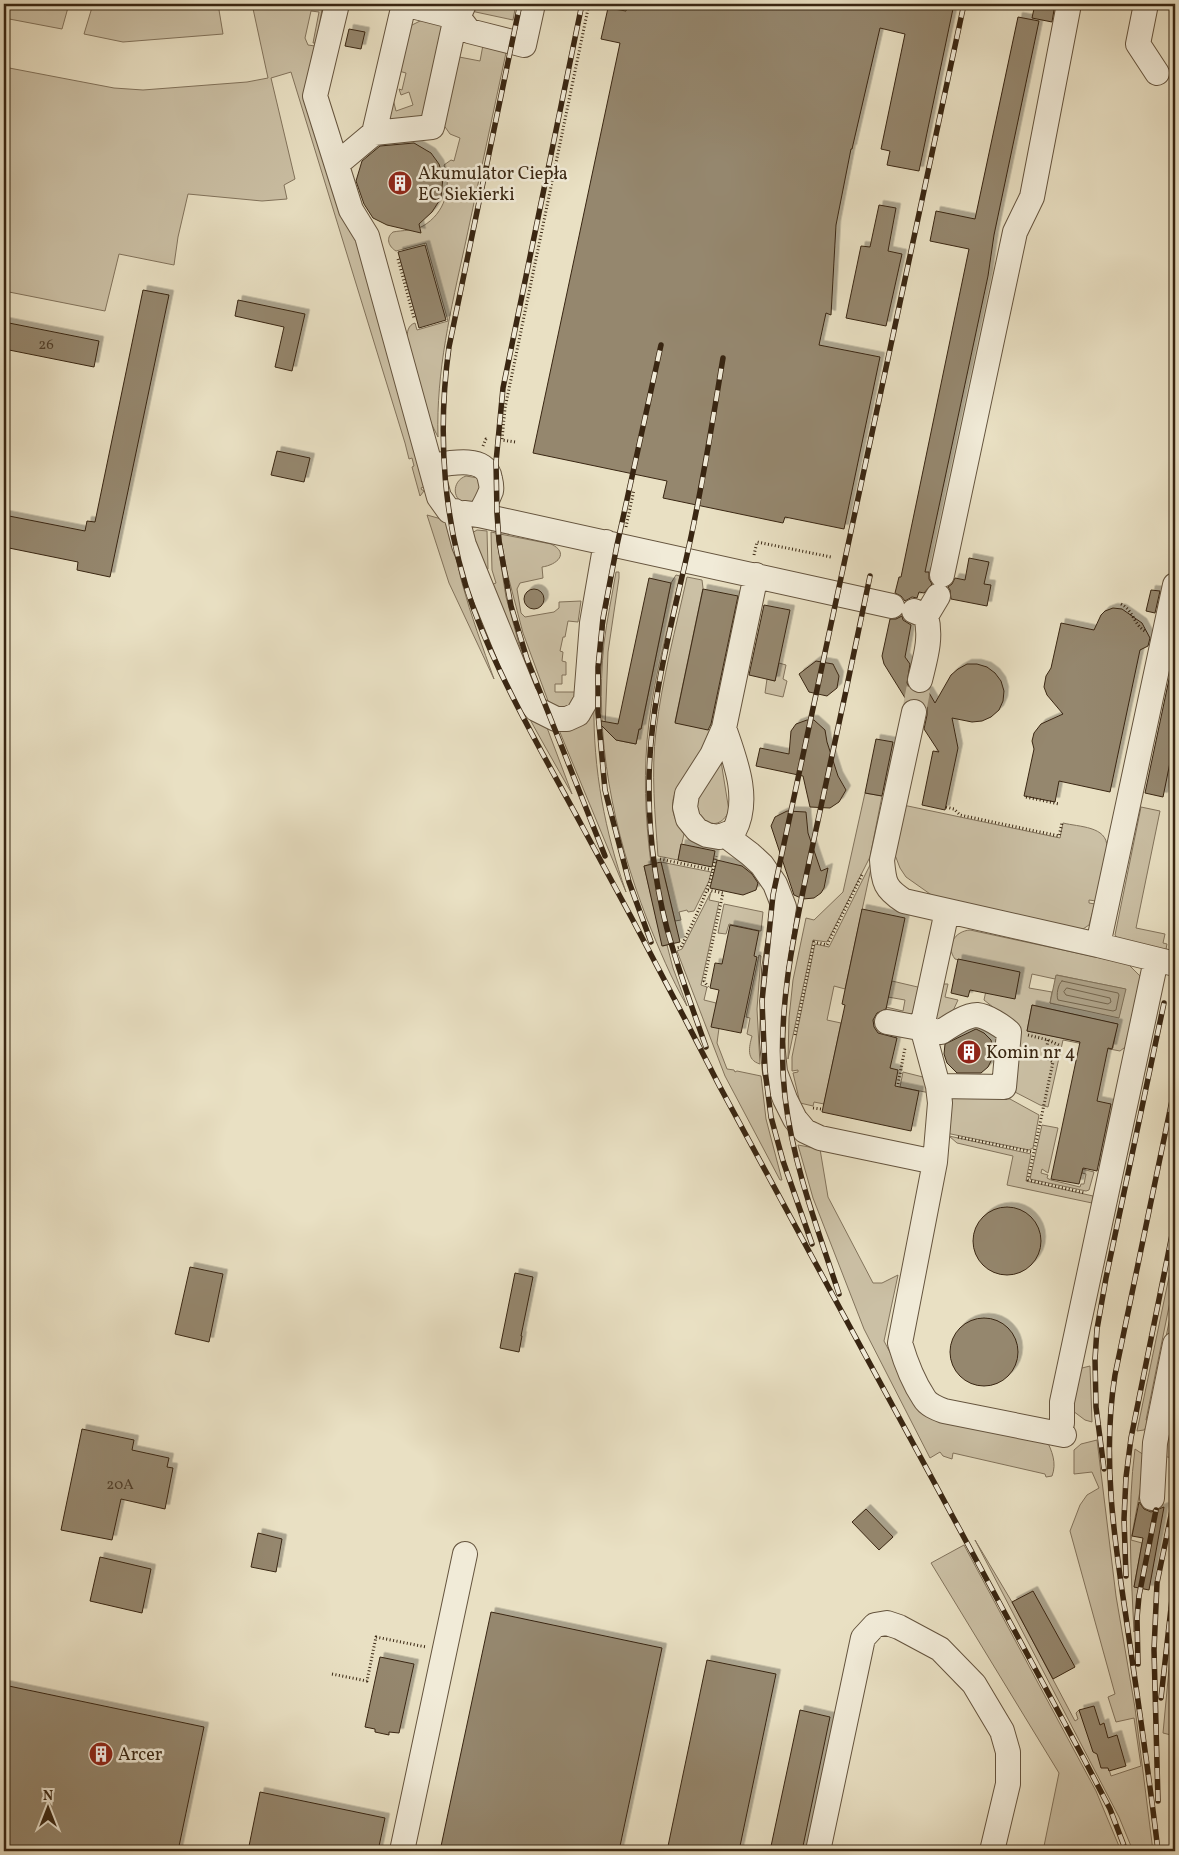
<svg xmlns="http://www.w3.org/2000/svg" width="1179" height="1855" font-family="Vollkorn,serif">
<defs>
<filter id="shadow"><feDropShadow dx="4.5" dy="-4.5" stdDeviation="0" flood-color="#0004"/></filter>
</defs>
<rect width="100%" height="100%" fill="#e9e0c3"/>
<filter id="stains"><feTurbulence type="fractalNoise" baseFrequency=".004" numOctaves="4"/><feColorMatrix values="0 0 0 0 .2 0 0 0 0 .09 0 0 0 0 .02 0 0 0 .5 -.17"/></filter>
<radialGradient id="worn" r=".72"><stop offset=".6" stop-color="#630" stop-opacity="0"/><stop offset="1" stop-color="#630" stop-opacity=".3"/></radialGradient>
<path fill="#cbc0a5" stroke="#82735c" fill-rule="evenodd" d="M4,4h65l-7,25 -58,-11z
M93,4h125l5,30 -100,8 -39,-8z
M252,4h71l-7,39h-3l6,-31 -8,-1 -6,27 3,7 7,1 49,207 61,236 -3,-2 -1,2 3,2 -4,5 -8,-29 2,-1 -2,-8 -3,1 -4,-16 -114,-371 -20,6 24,101 -11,6 3,14 -25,2 -74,-7 -10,43 -4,28 -55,-11 -14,57 -101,-20v-224l110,21 29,2 104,-8 21,-4z
M470,4h46l-3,16 -42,-9z
M426,18l19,1 -19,94 -9,5 -27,2 -4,-7 5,-22 5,20 17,-6 -4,-13 -8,3 -2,-6 3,1 4,-17 -11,-3 15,-44z
M483,45l24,3c-14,66 -28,131 -42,197 -14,64 -29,126 -27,192l-7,-14 -24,-84c0,-7 1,-14 8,-16l2,7 31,-9 -22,-78 -30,8c-7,-4 -11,-13 -3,-19 10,-2 21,-1 30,-6 22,-13 29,-38 21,-61l7,-5 3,1 6,-23 -10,-4 -7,-10 11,-68 26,5z
M466,476l12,2 5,9 -7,15c-3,1 -6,2 -9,1 -15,-1 -16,-22 -1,-27z
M427,515l18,5c10,20 11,42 17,63 9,33 21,65 32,96l-45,-96z
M477,530l10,1 1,38 -8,3 -8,-39z
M491,532l5,1 10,64 13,47 20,51 -9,-9 -44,-99 10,-4 -4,-13z
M500,534l51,10c19,9 6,21 -9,23l1,11 -23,5 -3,6 4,24 4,4 29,-5 5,-4v-6l22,-1 -3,21 -10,-1 -3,16h-2l-3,14 3,1 -1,9 4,1v13h-4v9h-7v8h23c-8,16 -9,18 -27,17l-28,-76 -16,-61z
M616,572h3v6l-11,74 -3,76 11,12 20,4 3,-15h2l30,-146 5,-8 4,1c-11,48 -25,97 -31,146 -6,48 -4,95 2,142l-7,2 19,80 4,-1 6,23 14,38c-16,-28 -28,-57 -40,-87 -34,-88 -53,-181 -43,-276 3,-24 8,-47 12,-71z
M687,577l15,3 1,8 -28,134 35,8c-1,7 -2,16 -6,22 -18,29 -48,44 -20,82l-6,26 -20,-4c-3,-41 -7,-84 -2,-125 6,-52 20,-103 31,-154z
M478,611l68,114 26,69c-34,-60 -69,-119 -94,-183z
M779,663l7,2 -3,14 4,2 -4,16 -18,-4 2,-14 8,2z
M594,705c-1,64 11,127 32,187l-67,-162z
M721,761l8,50c-6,13 -16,16 -28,9l-5,-13v-4l23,-41z
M865,793l17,3 -12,61 -43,85 -14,-2 -25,119 1,-41 4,-38 13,-62 8,2 29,-28z
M903,805l157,33 3,-15c16,4 44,3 44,24l-11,54 -7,-1v3l6,1 -6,21 -9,6 -140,-30 -34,-24 -6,-9 -5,-13z
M1141,807l19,4 -24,117 29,6 -2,9 4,1 -1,5 9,2v4l-56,-14 -4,-6z
M873,859l-28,130 -11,-3 -7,34 14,3 -17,81 -10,-2 -1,4 -13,-3 -7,-30 5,-1v-2l-6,1v-14l23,-113 14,3z
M661,862l50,10 -2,9 -15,30 -6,1 -1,-2 -8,2 2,8 -6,1z
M711,892l-2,8 10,2 -18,83 6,2 -3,13 12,3 3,25 -2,15 10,26 7,1 1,2 2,-1 24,5 5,43 16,61h-2l-55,-104 -48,-125 5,-2z
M724,904l39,8 -2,19 -32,-7 -3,10 -8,-1z
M970,930l158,34 14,14 -10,64 -12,9 -57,-11 -15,67 -8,-2 -27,-14 4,-65 -33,-26 7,-33 -36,-8c-10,-13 0,-28 15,-29zM1032,974l23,5 2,-4 68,14 -6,28 -69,-14 2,-11 -23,-4zM1032,1005l85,19 -4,24 -86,-17z
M759,955l2,1 -4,53 3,55c-14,-4 -11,-17 -8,-28l-5,-2 3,-16 -4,-1z
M892,981l30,7 -5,27 -32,-2 1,-6 17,4 2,-11 -17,-3z
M943,984h5l-3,13 13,3 -6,13 -11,12 -12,-5z
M903,1072l20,5 7,16 -30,-6z
M972,1093l38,6 29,16 -6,33 -4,2 -83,-17 5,-33 5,-4z
M1042,1125l16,3 -10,45 -6,-4 -1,4 7,2 -1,3 4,2 29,7 1,-3h3l2,-10 -4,-1v-4l12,3 -5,18 -3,1 -56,-12z
M949,1136l82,18 -5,27 67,15 -1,7 -85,-18 6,-29 -56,-13z
M798,1145l22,4 8,48 45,86h9l16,-8 -14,66 28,53 134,45c6,12 11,24 6,37l-6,1 -1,-3 -92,-21 -1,6 -9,-3 -3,-4 -10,6 -66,-129 -51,-131z
M1175,1248v29l-29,143h3l26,-127v14l-24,114 -7,9 -7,1z
M1090,1366l2,56 -7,-2 -12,-9 1,-41z
M1175,1379v67l-2,12 -11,-2z
M1097,1440l19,156 19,112 18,143h-20l-14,-34 -144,-277 37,62 63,119 3,-2 -2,-6 3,-3 18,43 11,13 3,10 30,-10 -7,-48 -18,4 -8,-25 7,-3 -45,-163 10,-26 7,-10 12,-7 -7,-16 -18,2v-24l7,-6z
M1135,1449l9,6 -2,25 -11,60 11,3 -8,44 5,1 -5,44c-3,-61 -7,-123 1,-183z
M964,1545l132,246 25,60h-78l16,-78 -128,-210z
M1175,1605v131l-12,-3z"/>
<path fill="#ada187" stroke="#7f7058" d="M1056,975l70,14 -7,29 -69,-15z"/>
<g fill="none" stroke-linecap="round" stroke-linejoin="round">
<path stroke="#73644c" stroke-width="1" d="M1062,981l56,12 1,2 -3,15 -3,1 -55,-11c-2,-5 0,-16 4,-19z
M1067,988l43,10 1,4 -3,2 -42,-9 -2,-3z"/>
</g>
<path fill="#95876e" stroke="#392612" filter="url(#shadow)" d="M628,4h326l-35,167 -32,-6 3,-14 -9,-2 24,-115 -25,-6 -28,121h-1l-15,76 -5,90 -5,-2 -7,32 61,12 -36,172 -59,-12 -2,6 -120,-25 4,-17 -134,-28 87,-410 -19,-4 7,-31 18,3z
M1035,4h20l-3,18 -20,-4z
M1018,17l21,4 -45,214 -6,41 -63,296h4v7l3,5 -8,9 -5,-1 -2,6 -5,-1 -7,4 -4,-5 -6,-3 4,-16h2l68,-328 -39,-8 6,-30 39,8z
M349,29l16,3 -4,17 -16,-3z
M414,143l17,10 8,11 4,13 -2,21 -9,14 -13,12 2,9 -34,-8 -14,-7 -9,-14 -8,-23 6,-20 18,-15z
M879,205l17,3 -8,43 14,3 -16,72 -40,-8 15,-72 9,1z
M425,245l21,75 -27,8 -21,-76z
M143,290l26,5 -59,282 -33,-7 1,-8 -74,-15v-32l81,16 2,-10 8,1z
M238,300l67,14 -13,57 -17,-4 9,-40 -49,-11z
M4,322l95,19 -5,26 -90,-18z
M277,451l33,7 -6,24 -33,-7z
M969,558l20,4 -5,22 7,1 -4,21 -36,-7 -1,-9 -2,-3 4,-3 3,-6 10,2z
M649,578l22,5 -30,146h-2l-3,15 -20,-4 -20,-20 22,4z
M524 599a10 10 0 1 1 20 0a10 10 0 1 1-20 0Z
M703,589l35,7 -27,128 -3,6 -33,-7z
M1151,590l9,1 -5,22 -9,-2z
M764,605l26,5 -15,71 -26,-6z
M1113,608l9,1 20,14 8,15 -2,8 -8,4 -30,142 -51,-11 -4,21 -31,-6 10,-47 -2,-8 2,-8 7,-9 22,-10 -16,-19 -3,-8 2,-11 5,-8 10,-45 33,7 7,-15 4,-4z
M902,616l1,4 8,5 -6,32 5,7 -3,19 4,7 6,3 11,-2 7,12 16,-28 7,-6 9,-5h10l10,3 8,6 6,8 3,10 -1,10 -4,9 -8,7 -9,4 -10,1 -20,-4 6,30 -13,62 -23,-5 11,-54 6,1 -15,-23 3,-14v-8l-4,-5 -6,-3 -10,2 -23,-37 -2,-8 8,-37h6z
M816,661l17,3 6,12 -2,12 -10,8 -18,-4 -10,-18z
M1171,670h4v68l-12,59 -18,-4z
M807,720h7l11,10 2,12 11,34 8,14 -7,12 -9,6 -20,-1 -7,-31 -47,-10 4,-18 29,6 2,-23 5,-7z
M876,739l17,3 -11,54 -17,-3z
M787,811l19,1 2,21 13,38 7,-3 -4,20 -3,5 -7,5 -11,1 -9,-4 -23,-69 4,-9z
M681,844l34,7 -3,16 -34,-7z
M717,860l25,6 10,8 6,9 -2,7 -13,5 -33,-7z
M661,862l19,80 -18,4 -18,-80z
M862,909l43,9 -19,91 -9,4 -4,7 1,7 4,6 19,5 -7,30 8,2 -3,16 24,5 -8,40 -89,-19 23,-107 -3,-1z
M730,925l29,6 -5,25 3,1 -16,76 -30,-6 8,-37 -9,-2 5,-25 7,1z
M958,959l62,13 -5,27 -45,-9 -2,7 -17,-4z
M1032,1005l86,19 -6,25 -4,-1 -11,53 14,3 -14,67 -14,-3 -4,16 -28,-5 29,-137 -53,-11z
M976,1029l8,4 7,7 2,9 -1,10 -4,8 -7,6h-24l-10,-10 -3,-9 1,-10z
M973 1241a34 34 0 1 1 68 0a34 34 0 1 1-68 0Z
M190,1267l33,7 -14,68 -34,-8z
M515,1273l18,4 -12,59h1l-3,16 -19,-4z
M950 1352a34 34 0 1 1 68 0a34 34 0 1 1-68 0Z
M82,1429l52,11 -2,10 37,8 -2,9 6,1 -8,41 -44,-10 -9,41 -51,-10z
M1139,1502l5,7 7,3 13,-5 -15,83 -15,-3 9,-49 -11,-2z
M866,1509l27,28 -14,13 -27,-28z
M258,1533l24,6 -6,33 -25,-5z
M100,1557l51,12 -9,44 -52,-12z
M1033,1591l42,76 -22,12 -41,-77z
M491,1612l171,36 -43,203h-179z
M380,1657l34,7 -15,69 -10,-1v3l-14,-3v-3l-10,-2z
M707,1660l69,14 -37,177h-72z
M4,1685l200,42 -26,124h-174z
M1094,1706l6,19 4,-2 4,15 9,-3 9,31 -17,5 -1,-3h-7l-4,-14 -4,-2 -14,-42z
M800,1710l30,7 -28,134h-32z
M260,1792l125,26 -7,33h-130z"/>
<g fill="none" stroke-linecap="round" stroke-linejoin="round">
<path stroke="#c6bba0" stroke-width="24" stroke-dasharray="24 12" stroke-linecap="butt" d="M914,712l6,-32"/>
<defs>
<path id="minor" d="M337,4l-22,92 36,114 16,26 72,261 10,14h6l9,34 61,150 11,14 20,10h11l11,-5 8,-14 6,-77 14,-81
M404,4l55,14 10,13 55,14 9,-41
M1146,4l-8,40 19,29
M374,133l58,-6 22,-101 10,-22
M337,164l37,-31 30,-129
M432,466c17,-3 55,-11 58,13 1,4 2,8 1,12 -3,8 -8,17 -12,24l-15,-2
M479,515l413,91
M942,575l73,-343 17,-35 37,-193
M1175,585l-77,360 77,19
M914,611l12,5c6,22 -1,43 -6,64
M926,616l12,-20
M914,712l-32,148c2,22 2,28 22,41l194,44
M724,728c11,32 27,71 10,103l-15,6 -12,-2 -10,-5 -9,-11 -3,-12 2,-13 25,-39 12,-27 32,-153
M725,835l25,19 12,11 13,19 9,23 -10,63 -2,72 3,30 10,27 10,20 10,12 15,7 115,24 -35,181c5,17 14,40 24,55 4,7 12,10 20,13l120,24
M887,1022l54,10c9,-6 25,-17 36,-17 10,1 25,11 32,17l-5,55 -66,-1
M935,1162l5,-59 -2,-17 -16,-59 25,-116
M1062,1423v-21l94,-442
M1152,1498l3,-55 20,-99
M402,1851l63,-297
M818,1851l45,-213 12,-13 12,-2 12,4 41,22 34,35 28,47 6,21v32l-16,67"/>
</defs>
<use href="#minor" stroke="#65543e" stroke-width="26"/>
<path stroke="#392612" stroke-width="3" stroke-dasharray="1 2.5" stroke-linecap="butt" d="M398,259l16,59
M515,442l-13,-2 3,-32 84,-404
M483,446l3,-7h2
M626,527l8,-37
M754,555l3,-13 74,15
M1121,604c12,6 13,21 24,27
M1026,797l33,7
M946,807l8,2 6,6 99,21 3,-13
M660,859l53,11c-7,27 -20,52 -32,77l-5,1
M713,870l3,-14
M708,890l15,3 -19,88 4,6
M795,1035l19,-93 13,3 35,-70
M1028,1035l20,5 13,6
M1048,1040l-3,17 8,5 -25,118 57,13
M898,1084l7,-36
M813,1108l8,1
M958,1137l75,15
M332,1674l35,7 9,-44 50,10"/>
<use href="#minor" stroke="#f1ebd8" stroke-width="24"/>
<defs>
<path id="rail" d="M520,4l-71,343c-12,87 -6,179 25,263 28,75 70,145 108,216 47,86 93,173 138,261l364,672 26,50 16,42
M582,4l-79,384 -7,74 1,51 2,28 12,65 16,53 78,197
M651,942l-22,-60 -24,-92 -7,-77v-46l5,-49 14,-73 44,-200
M706,1047c-12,-34 -24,-67 -34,-101 -15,-48 -23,-106 -23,-156 -1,-79 21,-159 38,-235 15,-65 25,-131 36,-197
M812,1244l-29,-83 -12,-44 -6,-47 -3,-69 11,-106 191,-891
M839,1294c-21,-64 -46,-129 -54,-197 -10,-87 11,-173 29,-258 19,-88 38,-175 56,-263
M1104,1469l-8,-62 -1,-48 2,-30 9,-51 58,-275
M1126,1576l-2,-57 2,-42 5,-39 44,-218
M1138,1664l-1,-46 2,-22 17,-86
M1161,1698l14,-126
M1158,1801l-4,-151 3,-67 18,-87
M1158,1851c-9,-78 -21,-156 -32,-234 -12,-79 -24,-161 -11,-242l60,-289
M1172,1851l3,-24"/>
</defs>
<use href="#rail" stroke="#392612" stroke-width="5.5"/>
<use href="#rail" stroke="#f1ebd8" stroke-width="4" stroke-dasharray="11" stroke-linecap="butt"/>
</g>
<defs>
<symbol id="building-disc" viewBox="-11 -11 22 22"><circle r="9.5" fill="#8f2418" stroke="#f1ebd8"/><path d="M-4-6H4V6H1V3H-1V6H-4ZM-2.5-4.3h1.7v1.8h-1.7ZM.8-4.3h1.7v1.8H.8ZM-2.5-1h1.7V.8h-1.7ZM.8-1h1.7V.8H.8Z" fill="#fff"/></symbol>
</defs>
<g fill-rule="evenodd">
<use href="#building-disc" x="386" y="169" width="28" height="28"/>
<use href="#building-disc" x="955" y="1038" width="28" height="28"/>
<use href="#building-disc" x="87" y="1740" width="28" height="28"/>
</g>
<g text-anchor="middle" stroke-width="5" stroke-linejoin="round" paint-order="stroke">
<g font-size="15" fill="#503e29">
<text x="46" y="349">26</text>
<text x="120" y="1489">20A</text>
</g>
<g font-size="18" fill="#392612" stroke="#f1ebd8" text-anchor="start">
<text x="418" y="179">Akumulator Ciepła<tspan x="418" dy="21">EC Siekierki</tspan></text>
<text x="986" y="1058">Komin nr 4</text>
<text x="118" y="1760">Arcer</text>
</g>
</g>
<rect width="1179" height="1855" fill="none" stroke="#e9e0c3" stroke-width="20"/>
<rect x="5" y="5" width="1169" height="1845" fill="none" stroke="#392612" stroke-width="2.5"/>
<rect x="10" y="10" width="1159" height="1835" fill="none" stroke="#392612"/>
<g transform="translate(48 1808)" stroke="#f1ebd8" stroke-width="4" paint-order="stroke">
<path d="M0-4L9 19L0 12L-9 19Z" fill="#392612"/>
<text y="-8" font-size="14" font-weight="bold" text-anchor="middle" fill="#392612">N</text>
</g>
<rect width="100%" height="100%" filter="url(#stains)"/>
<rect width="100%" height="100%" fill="url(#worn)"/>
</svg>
